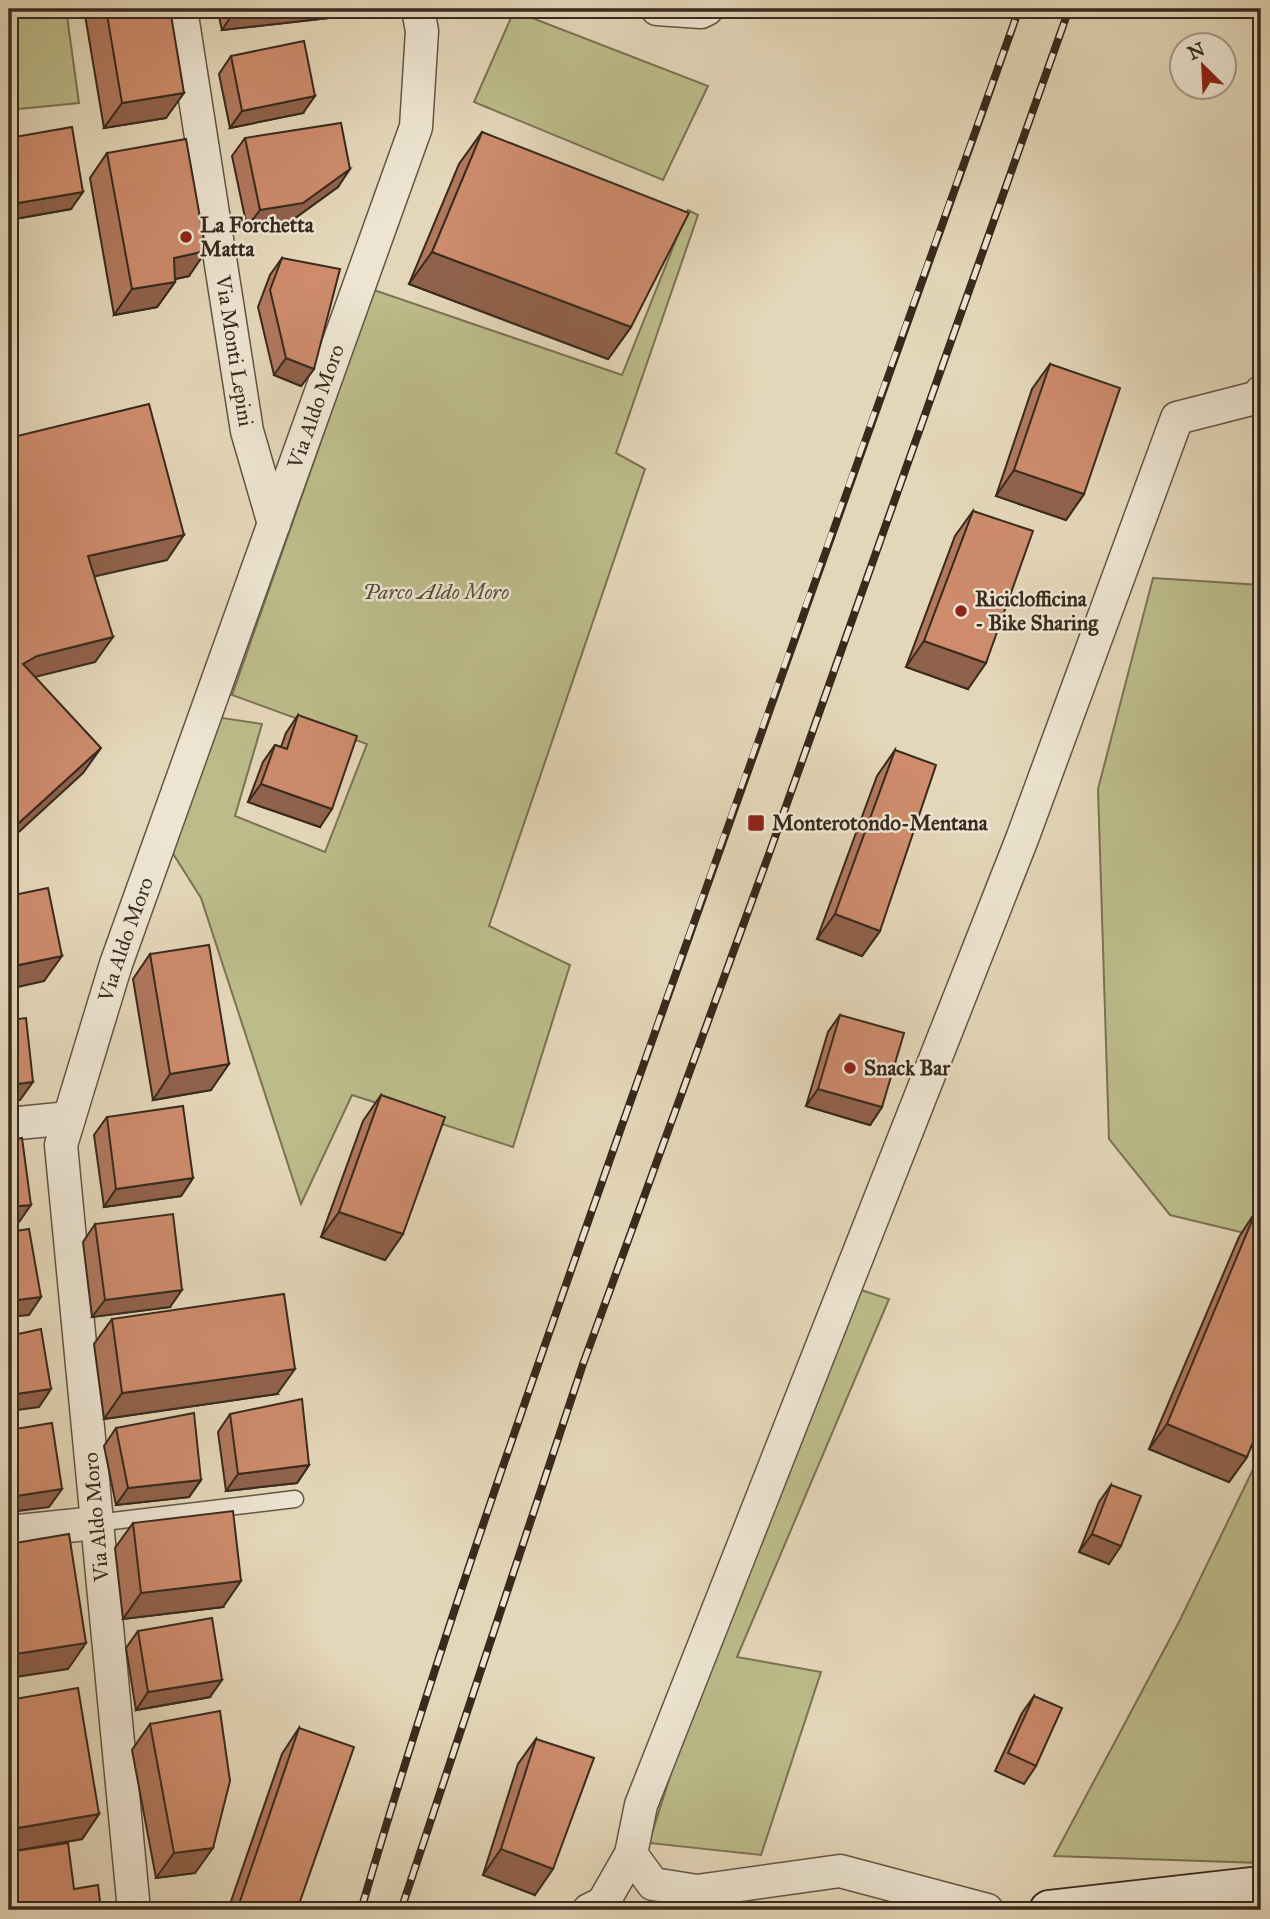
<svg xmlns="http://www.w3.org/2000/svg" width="1270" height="1919" font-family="'IM FELL Great Primer',serif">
<rect width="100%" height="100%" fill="#e4d7b9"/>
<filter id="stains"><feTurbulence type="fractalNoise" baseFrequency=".00286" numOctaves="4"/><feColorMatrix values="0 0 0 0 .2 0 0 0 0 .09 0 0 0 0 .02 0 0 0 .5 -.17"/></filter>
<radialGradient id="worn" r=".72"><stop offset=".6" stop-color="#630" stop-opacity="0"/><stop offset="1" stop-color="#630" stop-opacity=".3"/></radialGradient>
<path fill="#bcbc8a" stroke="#7a7354" stroke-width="2" d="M9,9h57l13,94 -70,7z
M514,11l194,75 -45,94 -189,-78z
M688,210l10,5 -82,238 29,16 -156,457 81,39 -57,182 -161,-52 -51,109 -100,-306 -29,-46 44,-135 46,7 -27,92 90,36 42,-108 -135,-49 142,-405 248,85z
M1153,578l108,7v652l-91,-22 -61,-76 -11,-350z
M861,1290l28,9 -152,358 84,15 -60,183 -112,-12 29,-92z
M1261,1453v410l-207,-7 126,-236z"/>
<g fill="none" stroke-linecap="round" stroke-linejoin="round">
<defs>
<path id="lane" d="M96,1523l199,-24"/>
<g id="street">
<path id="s1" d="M181,9l66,422 27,93"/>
<path d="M657,9l44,3 6,-3"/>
<path d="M9,1124l60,-6"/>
<path d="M9,1532l87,-9"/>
<path d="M631,1854l22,30 44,7 143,-20 147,39"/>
<path id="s2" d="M134,1910l-73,-765 55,-181 300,-837 6,-96 -4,-22"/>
<path d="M589,1910l14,-7 28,-49 10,-49 381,-966 155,-421 82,-21 2,-5"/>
</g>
<path id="secondary" d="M1049,1910l212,-24"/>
</defs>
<use href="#lane" stroke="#635544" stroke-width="19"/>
<use href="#street" stroke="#635544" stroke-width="35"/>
<use href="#secondary" stroke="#382a1d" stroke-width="42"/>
<use href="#lane" stroke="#ede5d2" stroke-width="16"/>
<use href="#street" stroke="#ede5d2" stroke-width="32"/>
<use href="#secondary" stroke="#ede5d2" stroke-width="38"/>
<defs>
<path id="rail" d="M361,1910c78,-268 172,-532 265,-796 129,-369 261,-737 393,-1105
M401,1910l182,-546 186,-510 300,-845"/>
</defs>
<use href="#rail" stroke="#382a1d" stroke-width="8"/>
<use href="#rail" stroke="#ede5d2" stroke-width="5" stroke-dasharray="16" stroke-linecap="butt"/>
</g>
<path fill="#b1785e" stroke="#382a1d" stroke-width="2" d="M84,9h86l-4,109 -62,10z
M217,9h151l-4,5 -142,16z
M231,56l72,57 -73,15 -11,-54z
M482,132l149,195 -23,32 -199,-75 50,-120z
M9,138l62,71 -62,11z
M245,138l93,49 -47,34 -44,6 -15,-71z
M107,153l82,123 -14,3v3l-18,25 -43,8 -24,-137z
M282,258l32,111 -13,17 -27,-11 -16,-68 12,-32z
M1050,364l34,130 -18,26 -70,-24 36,-107z
M973,511l-5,178 -62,-22 49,-131z
M298,715l22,112 -72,-25 15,-40 12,-17 6,2 5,-14z
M895,750l-15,181 -18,25 -45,-17 60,-163z
M150,954l61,136 -58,10 -20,-121z
M840,1015l42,92 -12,18 -64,-19 22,-74z
M381,1095l22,139 -18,26 -64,-23 42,-116z
M107,1117l86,61 -12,18 -77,11 -10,-72z
M1256,1211l-9,246 -18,25 -80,-33 90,-212z
M95,1224l75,83 -78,10 -9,-75z
M112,1319l165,75 -173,25 -10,-75z
M230,1414l79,51 -12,18 -71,8 -8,-59z
M116,1428l85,52 -12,17 -73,8 -12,-59z
M1111,1485l-2,79 -30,-12 20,-50z
M133,1523l90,84 -100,12 -8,-71z
M138,1631l72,66 -74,13 -10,-62z
M1034,1696l2,70 -12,18 -29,-13 27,-58z
M9,1700l90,114 -17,25 -73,13z
M150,1724l45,149 -39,5 -24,-128z
M299,1728l-2,182h-69l54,-156z
M536,1739l-1,156 -52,-20 35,-111z
M9,1852l65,37 27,21h-92z"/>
<path fill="#90624c" stroke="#382a1d" stroke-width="2" d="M236,9h132l-4,5 -142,16z
M184,93l-18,25 -62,10 18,-25z
M315,96l-12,17 -73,15 12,-17z
M350,169l-12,18 -47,34 -44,6 13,-17z
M83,192l-12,17 -62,11v-4l9,-13z
M206,251l-17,25 -32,7 17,-25z
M432,252l199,75 -23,32 -199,-75z
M175,282l-18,25 -43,8 18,-26z
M286,358l28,11 -13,17 -27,-11z
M1014,470l70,24 -18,26 -70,-24z
M184,535l-17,25 -97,22 18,-26z
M113,637l-18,25 -76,19 4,-17 14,-8z
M924,641l62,22 -18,26 -62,-22z
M101,748l-18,25 -74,68v-9z
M261,784l71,25 -12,18 -72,-25z
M835,914l45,17 -18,25 -45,-17z
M62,956l-18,25 -35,8v-22z
M229,1064l-18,26 -58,10 17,-26z
M33,1082l-13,18 -11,1v-16z
M818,1089l64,18 -12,18 -64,-19z
M193,1178l-12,18 -77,11 12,-18z
M31,1205l-12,17 -10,1v-16z
M339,1212l64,22 -18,26 -64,-23z
M182,1290l-12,17 -78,10 13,-17z
M41,1297l-12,18 -20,2v-16z
M295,1369l-18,25 -173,25 18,-26z
M51,1389l-12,18 -30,4v-16z
M1167,1424l80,33 -18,25 -80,-33z
M309,1465l-12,18 -71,8 12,-17z
M201,1480l-12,17 -73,8 12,-17z
M62,1489l-13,18 -40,5v-15z
M1092,1534l29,12 -12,18 -30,-12z
M241,1581l-18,26 -100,12 18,-26z
M86,1643l-18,26 -59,9v-23z
M222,1680l-12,17 -74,13 12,-18z
M99,1814l-17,25 -73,13v-18l3,-5z
M213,1848l-18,25 -39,5 18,-25z
M501,1849l52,20 -18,26 -52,-20z"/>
<path fill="#ce8c6d" stroke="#382a1d" stroke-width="2" d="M106,9h64l14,84 -62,10z
M304,41l11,55 -73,15 -11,-55z
M341,123l9,46 -47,34 -43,7 -15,-72z
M72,127l11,65 -65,11 -9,-54v-11z
M482,132l207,81 -58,114 -199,-75z
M186,139l20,112 -32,7 1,24 -43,7 -25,-136z
M282,258l58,11 -26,100 -28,-11 -16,-68z
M1050,364l70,24 -36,106 -70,-24z
M149,404l35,131 -96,21 25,81 -76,19 -14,8 78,84 -92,84v-394z
M973,511l60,20 -47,132 -62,-22z
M298,715l59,21 -25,73 -71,-25 14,-39 12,4z
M895,750l41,15 -56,166 -45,-17z
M48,888l14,68 -53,11v-71z
M209,945l20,119 -59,10 -20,-120z
M840,1015l64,18 -22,74 -64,-18z
M26,1018l7,64 -24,3v-65z
M381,1095l64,22 -42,117 -64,-22z
M183,1106l10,72 -77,11 -9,-72z
M22,1138l9,67 -22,2v-67z
M1256,1211l5,2v210l-14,34 -80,-33z
M173,1214l9,76 -77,10 -10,-76z
M29,1229l12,68 -32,4v-69z
M284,1294l11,75 -173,24 -10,-74z
M41,1329l10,60 -42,6v-59z
M302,1399l7,66 -71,9 -8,-60z
M194,1413l7,67 -73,8 -12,-60z
M52,1423l10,66 -53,8v-67z
M1111,1485l30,11 -20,50 -29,-12z
M233,1511l8,70 -100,12 -8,-70z
M69,1534l17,109 -77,12v-111z
M212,1618l10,62 -74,12 -10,-61z
M78,1688l21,126 -87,15 -3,-21v-108z
M1034,1696l28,12 -26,58 -28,-13z
M220,1711l10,70 -17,67 -39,5 -24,-129z
M299,1728l55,19 -57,163h-60z
M536,1739l58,19 -41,111 -52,-20z
M68,1843l6,46 24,-4 3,25h-88l-4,-29v-29z"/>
<g fill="#8f2418" stroke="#ede5d2" stroke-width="2.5">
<circle cx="186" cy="237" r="7"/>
<circle cx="961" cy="611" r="7"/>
<rect x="747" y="814" width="18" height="18" rx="3.5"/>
<circle cx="850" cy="1068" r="7"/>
</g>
<g text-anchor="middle" stroke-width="5" stroke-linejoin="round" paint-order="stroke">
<g font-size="21" font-weight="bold" fill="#382a1d" stroke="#ede5d2" text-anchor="start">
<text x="200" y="232">La Forchetta<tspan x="200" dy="24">Matta</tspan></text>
<text x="975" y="606">Riciclofficina<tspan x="975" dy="24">- Bike Sharing</tspan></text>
<text x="772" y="830">Monterotondo-Mentana</text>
<text x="864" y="1075">Snack Bar</text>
</g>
<g font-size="21" fill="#382a1d" stroke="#ede5d2">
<text dy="7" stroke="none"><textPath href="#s1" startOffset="346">Via Monti Lepini</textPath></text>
<text dy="7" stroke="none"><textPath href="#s2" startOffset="1550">Via Aldo Moro</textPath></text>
<text dy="7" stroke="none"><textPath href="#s2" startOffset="984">Via Aldo Moro</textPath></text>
<text transform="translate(96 1517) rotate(-95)" y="7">Via Aldo Moro</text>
</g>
<g font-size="21" font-style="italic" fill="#594e38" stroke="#ede5d2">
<text x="436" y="599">Parco Aldo Moro</text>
</g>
</g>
<rect width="1270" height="1919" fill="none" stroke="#e4d7b9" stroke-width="35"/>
<rect x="10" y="10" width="1249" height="1898" fill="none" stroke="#382a1d" stroke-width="3.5"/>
<rect x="18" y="18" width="1235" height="1884" fill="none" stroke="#382a1d" stroke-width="2"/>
<g transform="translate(1203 66) rotate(336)"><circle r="33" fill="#ede5d2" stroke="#a59a8a" stroke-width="2"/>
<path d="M0-5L12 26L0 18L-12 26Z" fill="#8f2418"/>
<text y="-10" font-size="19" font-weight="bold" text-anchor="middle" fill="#382a1d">N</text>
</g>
<rect width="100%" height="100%" filter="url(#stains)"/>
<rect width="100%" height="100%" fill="url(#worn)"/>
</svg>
